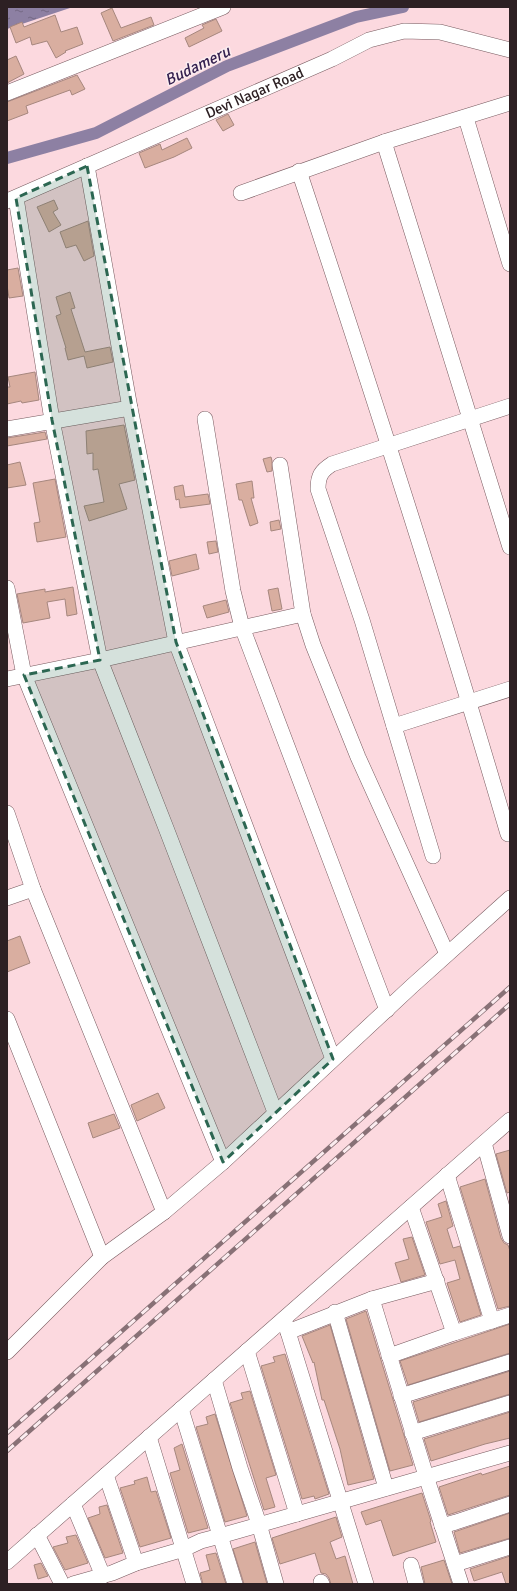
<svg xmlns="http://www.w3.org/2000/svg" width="517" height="1591" font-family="Signika,sans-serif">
<defs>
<pattern id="water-ripples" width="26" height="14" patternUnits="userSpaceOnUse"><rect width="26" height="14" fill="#8d80a3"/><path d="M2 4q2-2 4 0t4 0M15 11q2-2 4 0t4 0" fill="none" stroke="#746884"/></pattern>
</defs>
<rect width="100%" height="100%" fill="#fcd9df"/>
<path fill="url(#water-ripples)" d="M7,7h66l-66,22z"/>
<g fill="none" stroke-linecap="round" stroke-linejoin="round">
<path stroke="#8d80a3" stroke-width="12" d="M7,158l89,-25 131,-67 129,-49 47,-10"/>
</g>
<path fill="#d9aea0" stroke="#a6877e" d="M112,8l9,20 30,-11 3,8 -41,16 -12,-28z
M55,15l6,17 16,-5 6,17 -18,7 1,1 -10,6 -9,-17 -15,4 -2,-8 -14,6 -6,-16 12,-5 2,5z
M216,19l6,12 -33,16 -4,-9 19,-10 -2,-3z
M16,56l8,18 -17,9v-23z
M77,75l8,14 -13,6 -2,-5 -44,16 2,7 -21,8v-19z
M228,114l6,11 -11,6 -7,-11z
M187,138l5,10 -18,9 -29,11 -6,-15 21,-9 2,6z
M54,200l4,9 -5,3 8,13 -12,7 -12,-25z
M88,221l6,35 -10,5 -8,-16 -10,3 -6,-16z
M18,268l5,28 -14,2 -2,-13v-15z
M70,292l5,16 -4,1 14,43 25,-5 3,15 -26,6 -3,-12 -16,4 -3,-12h1l-10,-32 5,-2 -5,-17z
M35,372l4,28 -17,3 -1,-2 -14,3v-17h3l-2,-10z
M124,425l11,55 -16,4 8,25 -38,12 -5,-15 20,-4 -6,-33 -5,1v-17l-6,1 -1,-23z
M45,432l2,7 -40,7v-8z
M271,457l1,4v10l-5,1 -4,-13z
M20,462l6,23 -19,3v-23z
M55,479l11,58 -29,5 -3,-19 6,-1 -7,-39z
M252,481l2,17h-3l7,25 -8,3 -8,-26h-3l-3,-16z
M183,485l2,12 23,-3 2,10 -30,4 -1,-9 -3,1 -2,-13z
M279,520l2,9 -10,2 -1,-9z
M216,541l2,11 -9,2 -2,-12z
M196,554l3,15 -27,7 -3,-15z
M73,587l4,27 -10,2 -2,-17 -18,3 3,16 -27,5 -6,-29 28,-5v3z
M278,588l4,21 -10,2 -4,-21z
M226,600l3,12 -22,6 -4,-12z
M20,936l10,27 -23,9v-31z
M158,1093l7,15 -28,13 -6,-16z
M114,1114l6,14 -27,10 -5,-15z
M510,1150v42l-3,1 -11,-39z
M485,1179l16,59 3,5 4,2 2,6v55l-12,3 -38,-122z
M446,1201l7,25 -6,3 6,19 7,-2 21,69 -21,7 -13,-39 13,-4 -5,-19 -15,4 -14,-42 16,-5 -4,-13z
M412,1237l13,38 -24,7 -6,-19 14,-4 -6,-20z
M366,1311l47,154 -23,6 -44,-152z
M510,1324v29l-102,32 -8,-24z
M330,1325l44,154 -26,6 -8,-36 -16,-49h-2l-8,-38 -1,1 -11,-27z
M285,1354l44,140 -14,5 -1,-3 -12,3 -41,-133 14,-4 -2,-5z
M510,1371v23l-91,28 -6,-20z
M250,1391l26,84 -10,3 9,29 -11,3 -34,-107 13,-4 -2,-6z
M510,1412v26l-25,6 -54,17 -7,-22z
M215,1414l32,102 -22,6 -29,-95 12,-3 -2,-7z
M182,1444l26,84 -20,5 -18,-60 10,-3 -6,-22z
M510,1466v29l-62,20 -9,-28 42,-14 1,2z
M147,1477l4,15 5,-1 15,47 -31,9 -20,-59 15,-4 -1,-3z
M422,1493l9,28 -1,1 6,20 -43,14 -12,-36 -15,5 -5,-13z
M107,1505l16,48 -18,5 -17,-40 12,-4 -1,-7z
M510,1513v25l-50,15 -6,-21z
M336,1517l6,20 -12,5 6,17 9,-3 8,28h-22l-2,-6 -3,-4 -5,-1 -6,-20 -35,11 -8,-26z
M76,1535l12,28 -23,7 -12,-23 15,-4 -2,-6z
M255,1542l12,42h-23l-11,-35z
M216,1553l10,31h-23l-3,-11 10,-3 -4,-15z
M510,1556v28h-4l-4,-12 -28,9 -4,-12z
M444,1560l8,24h-27l-4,-17z
M41,1563l7,13 -10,3 -4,-14z"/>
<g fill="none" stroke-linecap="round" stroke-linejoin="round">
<defs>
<g id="minor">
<path d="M7,93l216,-86"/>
<path d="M466,118l44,146"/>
<path d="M384,142l126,405"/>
<path d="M87,166l43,242 46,234 157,417"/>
<path d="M299,171c73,220 144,440 209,663"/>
<path d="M241,193l143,-51 126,-39"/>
<path id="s1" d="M7,201l325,-142 37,-19 35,-9 36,1 70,18"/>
<path d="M205,419l28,172 9,36 145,383"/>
<path d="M7,429l123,-21"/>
<path d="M280,465l23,149 10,31 45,112 89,197"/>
<path d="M7,588l17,87 199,487"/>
<path d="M7,679l93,-19 -48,-240 -36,-222"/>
<path d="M394,726l116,-37"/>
<path d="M7,813l26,76 131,323"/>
<path d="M433,856l-71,-236 -44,-131c0,-13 3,-18 14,-25l178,-58"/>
<path d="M7,898l26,-9"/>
<path d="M7,1019l95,238"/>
<path d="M275,1112l-109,-284 -66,-168 203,-46"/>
<path d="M484,1143l26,93"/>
<path d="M447,1175l45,146"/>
<path d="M411,1207l43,126"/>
<path d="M372,1299l54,177 35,108"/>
<path d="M335,1312l51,176"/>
<path d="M284,1319l82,265"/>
<path d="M288,1332l84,-33 65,-18"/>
<path d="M247,1351l50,163"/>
<path d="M7,1352l95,-95 62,-45 59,-50 189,-176 98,-88"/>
<path d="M389,1356l65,-23 56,-18"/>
<path d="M214,1380l26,88 19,56 17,60"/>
<path d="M401,1396l109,-34"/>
<path d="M181,1409l54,175"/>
<path d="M412,1433l98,-30"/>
<path d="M149,1437l45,147"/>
<path d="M106,1475l30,88"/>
<path d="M73,1504l30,72"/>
<path d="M442,1526l14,-4 54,-18"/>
<path d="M37,1535l25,49"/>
<path d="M7,1562l503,-442"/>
<path d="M455,1564l55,-17"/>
<path d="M411,1565l5,19"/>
<path d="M321,1582l1,2"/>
<path d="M73,1584l39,-11 24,-10 48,-14 17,-8 19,-5 290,-83"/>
</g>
</defs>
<use href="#minor" stroke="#775a5f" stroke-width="16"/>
<use href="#minor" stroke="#fff" stroke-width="15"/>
<defs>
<path id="rail" d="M7,1433l503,-446
M7,1451l503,-447"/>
</defs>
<use href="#rail" stroke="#887176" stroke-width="4.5"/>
<use href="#rail" stroke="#fbecef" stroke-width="3" stroke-dasharray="9" stroke-linecap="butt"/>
</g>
<path fill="#2c6752" fill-opacity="0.2" stroke="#2c6752" stroke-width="3" stroke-dasharray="8 5" stroke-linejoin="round" d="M87,166l89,476 157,417 -110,103 -199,-487 76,-15 -48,-240 -36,-222z"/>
<g text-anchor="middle" stroke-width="3" stroke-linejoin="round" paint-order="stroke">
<g font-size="15" fill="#2d2023" stroke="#fbecef">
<text dy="5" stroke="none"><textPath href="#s1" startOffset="270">Devi Nagar Road</textPath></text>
</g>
<g font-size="16" font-style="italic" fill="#34204f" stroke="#fbecef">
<text transform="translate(197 65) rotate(-26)" y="6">Budameru</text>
</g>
</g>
<rect width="517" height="1591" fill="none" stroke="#2d2023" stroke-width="16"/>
</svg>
